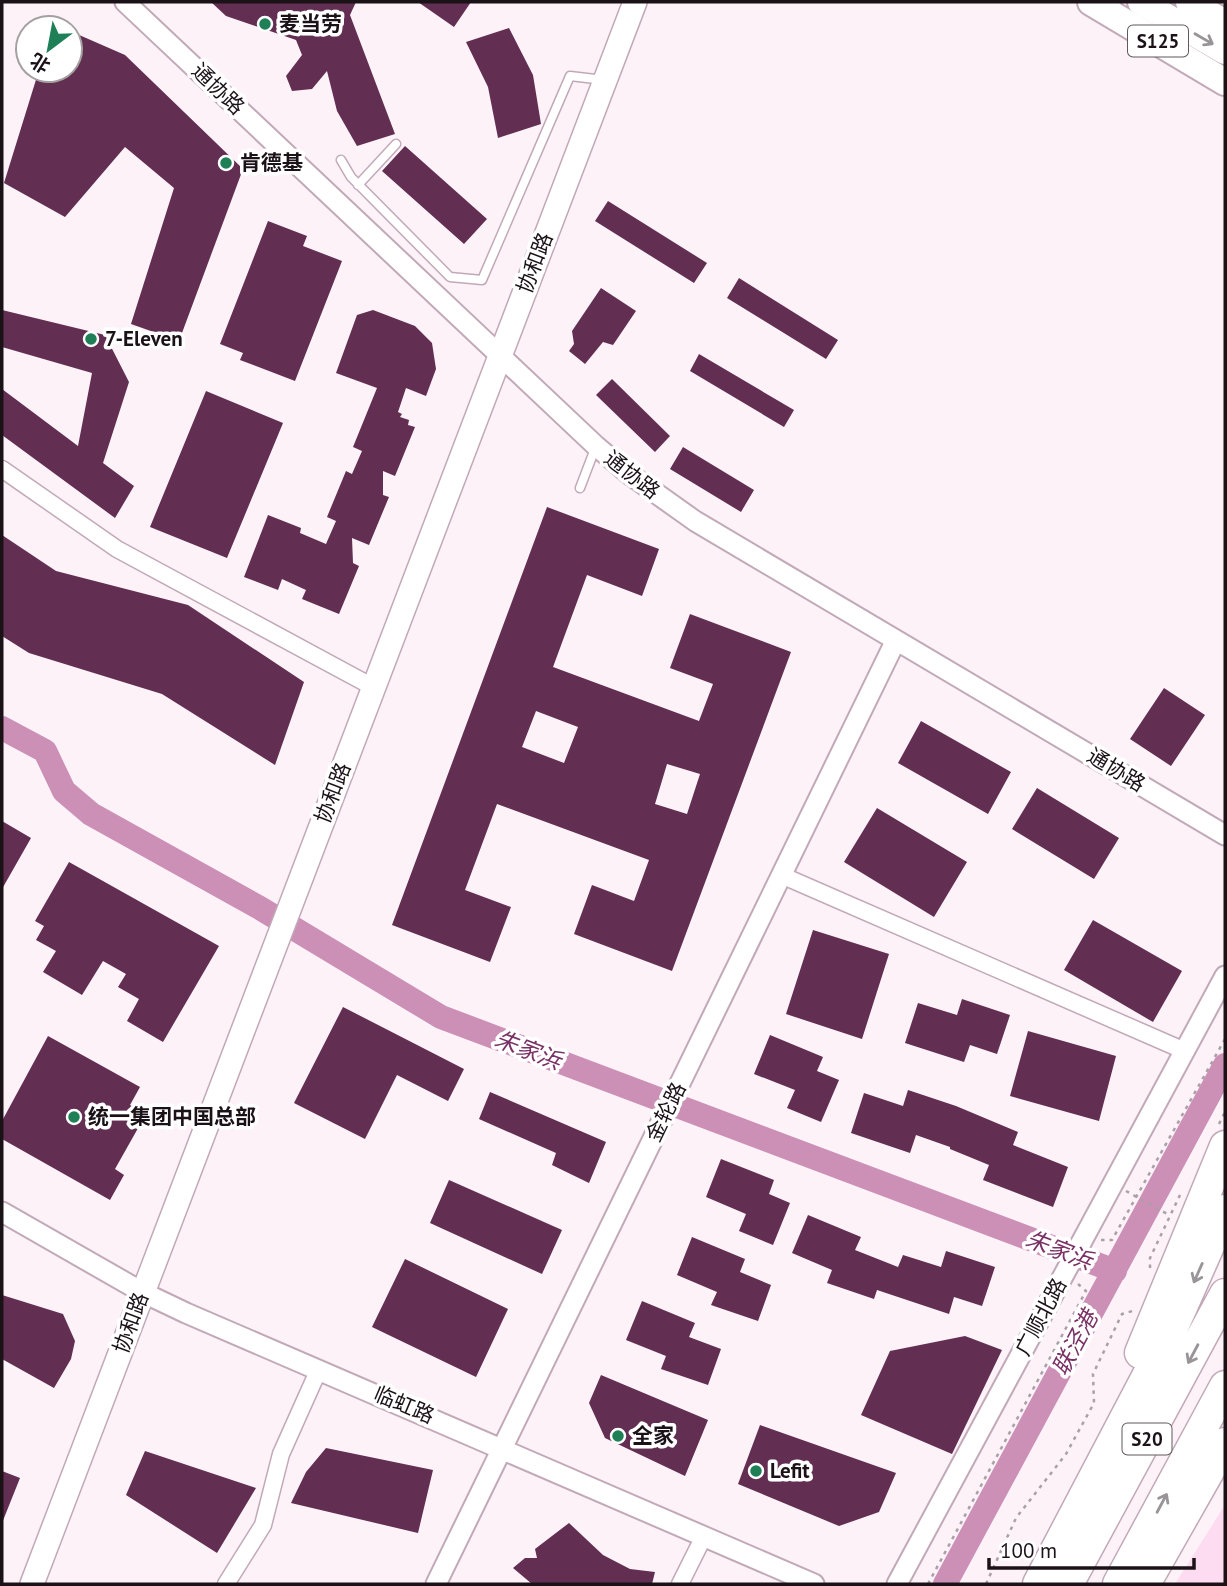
<svg xmlns="http://www.w3.org/2000/svg" width="1227" height="1586" font-family="'PT Sans','Noto Sans SC',sans-serif">
<rect width="100%" height="100%" fill="#fcf2f8"/>
<path fill="#fddbf0" d="M1225,1505v79h-50z"/>
<g fill="none" stroke-linecap="round" stroke-linejoin="round">
<path stroke="#cc8fb6" stroke-width="24" d="M2,728l43,23 19,40 27,23 169,94 181,109 674,254
M945,1584l280,-519"/>
</g>
<path fill="#622e51" fill-rule="evenodd" d="M211,2h145l-6,13 45,119 -38,12 -20,-35 -10,-40 -15,18 -20,2 -6,-15 16,-21 -6,-15 -70,-24z
M418,2h53l-17,25z
M509,28l24,47 8,49 -43,14 -10,-51 -22,-45z
M70,31l55,24 118,114 -64,172 -48,-17 43,-136 -49,-41 -60,70 -61,-34 35,-113h31z
M405,146l82,73 -23,25 -82,-73z
M608,201l99,62 -13,20 -99,-62z
M268,221l39,15 -4,10 39,15 -47,120 -55,-21 3,-7 -23,-9z
M739,278l99,62 -12,19 -99,-61z
M601,288l35,23 -23,34 -10,-3 -18,22 -16,-13 5,-7 -2,-13z
M2,310l103,25 24,47 -26,81 31,23 -19,32 -113,-83v-46l76,57 14,-73 -90,-26z
M373,310l42,16 17,17 4,26 -10,27 -20,-8 -8,24 4,2 -2,3 9,3 -1,5 7,2 -20,49 -12,-5v24l6,2 -20,48 -17,-7 1,25 6,3 -20,48 -37,-15 4,-9 -24,-11 -4,11 -34,-13 24,-62 33,13 -1,5 26,11 10,-23 -9,-4 19,-46 6,3 10,-23 -9,-4 24,-59 -41,-15 21,-58z
M699,354l95,56 -10,17 -94,-56z
M612,379l58,57 -15,16 -59,-57z
M206,391l77,32 -56,135 -77,-31z
M683,447l71,43 -13,22 -71,-43z
M547,507l112,42 -17,47 -55,-21 -34,92 146,54 14,-37 -43,-16 20,-54 101,38 -119,319 -98,-37 18,-49 42,16 15,-41 -152,-56 -32,86 46,17 -21,55 -98,-37zM536,711l42,16 -14,36 -42,-16zM667,764l33,10 -13,40 -32,-10z
M2,535l54,36 132,34 116,77 -29,83 -113,-71 -133,-41 -27,-17z
M1164,688l41,27 -34,51 -41,-27z
M921,721l90,51 -23,42 -90,-51z
M1037,788l82,50 -25,41 -82,-50z
M877,808l90,54 -33,55 -90,-55z
M2,821l29,17 -29,51z
M69,862l150,84 -56,96 -36,-21 12,-22 -21,-12 8,-13 -23,-13 -21,34 -39,-23 13,-21 -20,-11 8,-14 -9,-5z
M1093,920l89,51 -29,51 -89,-52z
M813,930l76,24 -27,85 -76,-25z
M962,999l48,16 -13,39 -27,-9 -6,17 -59,-19 13,-40 39,12z
M343,1007l121,62 -16,32 -51,-26 -32,64 -71,-36z
M1028,1031l88,25 -17,65 -89,-25z
M770,1035l53,22 -6,14 22,9 -18,42 -34,-14 8,-18 -41,-16z
M48,1036l92,51 -10,18 16,9 -31,55 9,6 -14,25 -108,-61v-18z
M908,1090l48,16 62,26 -5,13 55,22 -15,40 -70,-27 6,-15 -39,-16v-2l-34,-12 -6,18 -59,-20 13,-40 39,13z
M490,1092l116,50 -17,41 -37,-18 4,-12 -77,-34z
M721,1159l53,21 -5,14 21,9 -17,42 -34,-14 7,-17 -40,-17z
M449,1180l113,50 -20,44 -112,-51z
M808,1215l53,22 -6,13 43,17 5,-12 38,12 5,-16 49,16 -13,39 -28,-9 -5,17 -72,-24 -3,9 -47,-16 5,-13 -40,-17z
M692,1237l53,22 -5,13 31,13 -13,36 -47,-16 6,-13 -40,-17z
M405,1259l103,50 -32,68 -104,-50z
M2,1295l61,19 12,27 -4,18 -17,29 -52,-29z
M642,1301l53,22 -6,14 32,12 -13,36 -47,-16 5,-13 -40,-16z
M965,1336l37,14 -50,104 -91,-39 29,-64z
M601,1375l107,45 -23,56 -80,-38 -16,-35z
M760,1425l136,48 -17,39 -40,14 -101,-42z
M326,1448l107,22 -15,63 -127,-30 15,-31z
M145,1451l111,37 -39,65 -91,-58z
M2,1471l18,7 -18,45z
M569,1523l34,32 27,14 25,3 -3,12h-120l-19,-16 12,-10h12l-2,-9z"/>
<g fill="none" stroke-linecap="round" stroke-linejoin="round">
<defs>
<path id="service" d="M341,160l10,17 99,100 32,3 88,-204 34,4
M358,185l38,-41
M580,488l16,-42"/>
<path id="minor" d="M2,469l115,80 256,138
M781,875l404,176
M226,1584l37,-59 18,-71 38,-85
M680,1584l24,-48"/>
<path id="tertiary" d="M125,2l471,444 33,28 66,47 530,314
M2,1212l140,80 44,21c210,89 419,180 628,271
M436,1584l460,-944
M897,1584l328,-608"/>
<path id="secondary" d="M32,1584l603,-1582"/>
<path id="primary" d="M1091,2l134,80"/>
<path id="trunk" d="M1096,2l13,9
M1141,2l84,49
M1189,2l36,21"/>
<path id="motorway" d="M1140,1353l85,-207
M1038,1584l136,-259 51,-115
M1068,1584l157,-290
M1118,1584l107,-198
M1145,1584l80,-141"/>
</defs>
<use href="#service" stroke="#c2a9b8" stroke-width="11"/>
<use href="#minor" stroke="#c2a9b8" stroke-width="19"/>
<use href="#tertiary" stroke="#c2a9b8" stroke-width="23"/>
<use href="#secondary" stroke="#c2a9b8" stroke-width="26"/>
<use href="#primary" stroke="#c2a9b8" stroke-width="30"/>
<use href="#trunk" stroke="#c2a9b8" stroke-width="30"/>
<use href="#motorway" stroke="#c2a9b8" stroke-width="33"/>
<path stroke="#aaa0a6" stroke-width="2.5" stroke-dasharray="3.5 5" stroke-linecap="butt" d="M1219,1124l6,-12
M1126,1191l43,24
M1101,1240h11l113,-201
M1150,1268v-10l30,-63
M928,1584l158,-293 -8,-7
M986,1584l30,-66 50,-64 28,-51 -1,-29 29,-60 14,-4"/>
<use href="#service" stroke="#fff" stroke-width="8"/>
<use href="#minor" stroke="#fff" stroke-width="16"/>
<use href="#tertiary" stroke="#fff" stroke-width="19"/>
<use href="#secondary" stroke="#fff" stroke-width="23"/>
<use href="#primary" stroke="#fff" stroke-width="26"/>
<use href="#trunk" stroke="#fff" stroke-width="26"/>
<use href="#motorway" stroke="#fff" stroke-width="30"/>
</g>
<defs><path id="oneway-shaft" d="M-6 0H5M1.5-3L5.5 0L1.5 3" fill="none" stroke-width="1.6" stroke-linecap="round" stroke-linejoin="round" transform="scale(1.75)"/></defs>
<g stroke="#989497">
<use href="#oneway-shaft" transform="translate(1204 39) rotate(30)"/>
<use href="#oneway-shaft" transform="translate(1198 1273) rotate(114)"/>
<use href="#oneway-shaft" transform="translate(1193 1354) rotate(118)"/>
<use href="#oneway-shaft" transform="translate(1162 1503) rotate(-62)"/>
</g>
<g fill="#1f8058" stroke="#fff" stroke-width="2.5">
<circle cx="265" cy="24" r="7"/>
<circle cx="226" cy="163" r="7"/>
<circle cx="91" cy="339" r="7"/>
<circle cx="74" cy="1117" r="7"/>
<circle cx="618" cy="1436" r="7"/>
<circle cx="756" cy="1471" r="7"/>
</g>
<g text-anchor="middle" stroke-width="7" stroke-linejoin="round" paint-order="stroke">
<g fill="#fff" stroke="#5f595d" stroke-width="2">
<rect x="1128" y="25.5" width="60" height="31" rx="5"/>
<rect x="1122.5" y="1423.5" width="49" height="31" rx="5"/>
</g>
<g font-size="19" font-weight="bold" fill="#1b1217">
<text x="1158" y="48">S125</text>
<text x="1147" y="1446">S20</text>
</g>
<g font-size="21" font-weight="bold" fill="#1b1217" stroke="#fff" text-anchor="start">
<text x="279" y="31">麦当劳</text>
<text x="240" y="170">肯德基</text>
<text x="105" y="346">7-Eleven</text>
<text x="88" y="1124">统一集团中国总部</text>
<text x="632" y="1443">全家</text>
<text x="770" y="1478">Lefit</text>
</g>
<g font-size="21" fill="#1b1217" stroke="#fff">
<text transform="translate(218 89) rotate(44)" y="7">通协路</text>
<text transform="translate(535 263) rotate(-69)" y="7">协和路</text>
<text transform="translate(632 475) rotate(38)" y="7">通协路</text>
<text transform="translate(1116 770) rotate(31)" y="7">通协路</text>
<text transform="translate(333 793) rotate(-69)" y="7">协和路</text>
<text transform="translate(666 1112) rotate(-64)" y="7">金轮路</text>
<text transform="translate(1041 1317) rotate(-62)" y="7">广顺北路</text>
<text transform="translate(131 1323) rotate(-70)" y="7">协和路</text>
<text transform="translate(404 1405) rotate(23)" y="7">临虹路</text>
</g>
<g font-size="23" font-style="italic" fill="#7a3164" stroke="#fff">
<text transform="translate(528 1050) rotate(21)" y="8">朱家浜</text>
<text transform="translate(1059 1250) rotate(21)" y="8">朱家浜</text>
<text transform="translate(1075 1343) rotate(-62)" y="8">联泾港</text>
</g>
</g>
<rect width="1227" height="1586" fill="none" stroke="#1b1217" stroke-width="7"/>
<g transform="translate(49 49) rotate(212)"><circle r="33" fill="#ffffff" stroke="#a4a0a2" stroke-width="2"/>
<path d="M0-5L12 26L0 18L-12 26Z" fill="#1f8058"/>
<text y="-10" font-size="19" font-weight="bold" text-anchor="middle" fill="#1b1217">北</text>
</g>
<path d="M989 1558v10h205v-10" fill="none" stroke="#1b1217" stroke-width="3.5"/>
<text x="1000" y="1558" font-size="21" fill="#1b1217" stroke="#ffffff" stroke-width="5" paint-order="stroke">100 m</text>
</svg>
